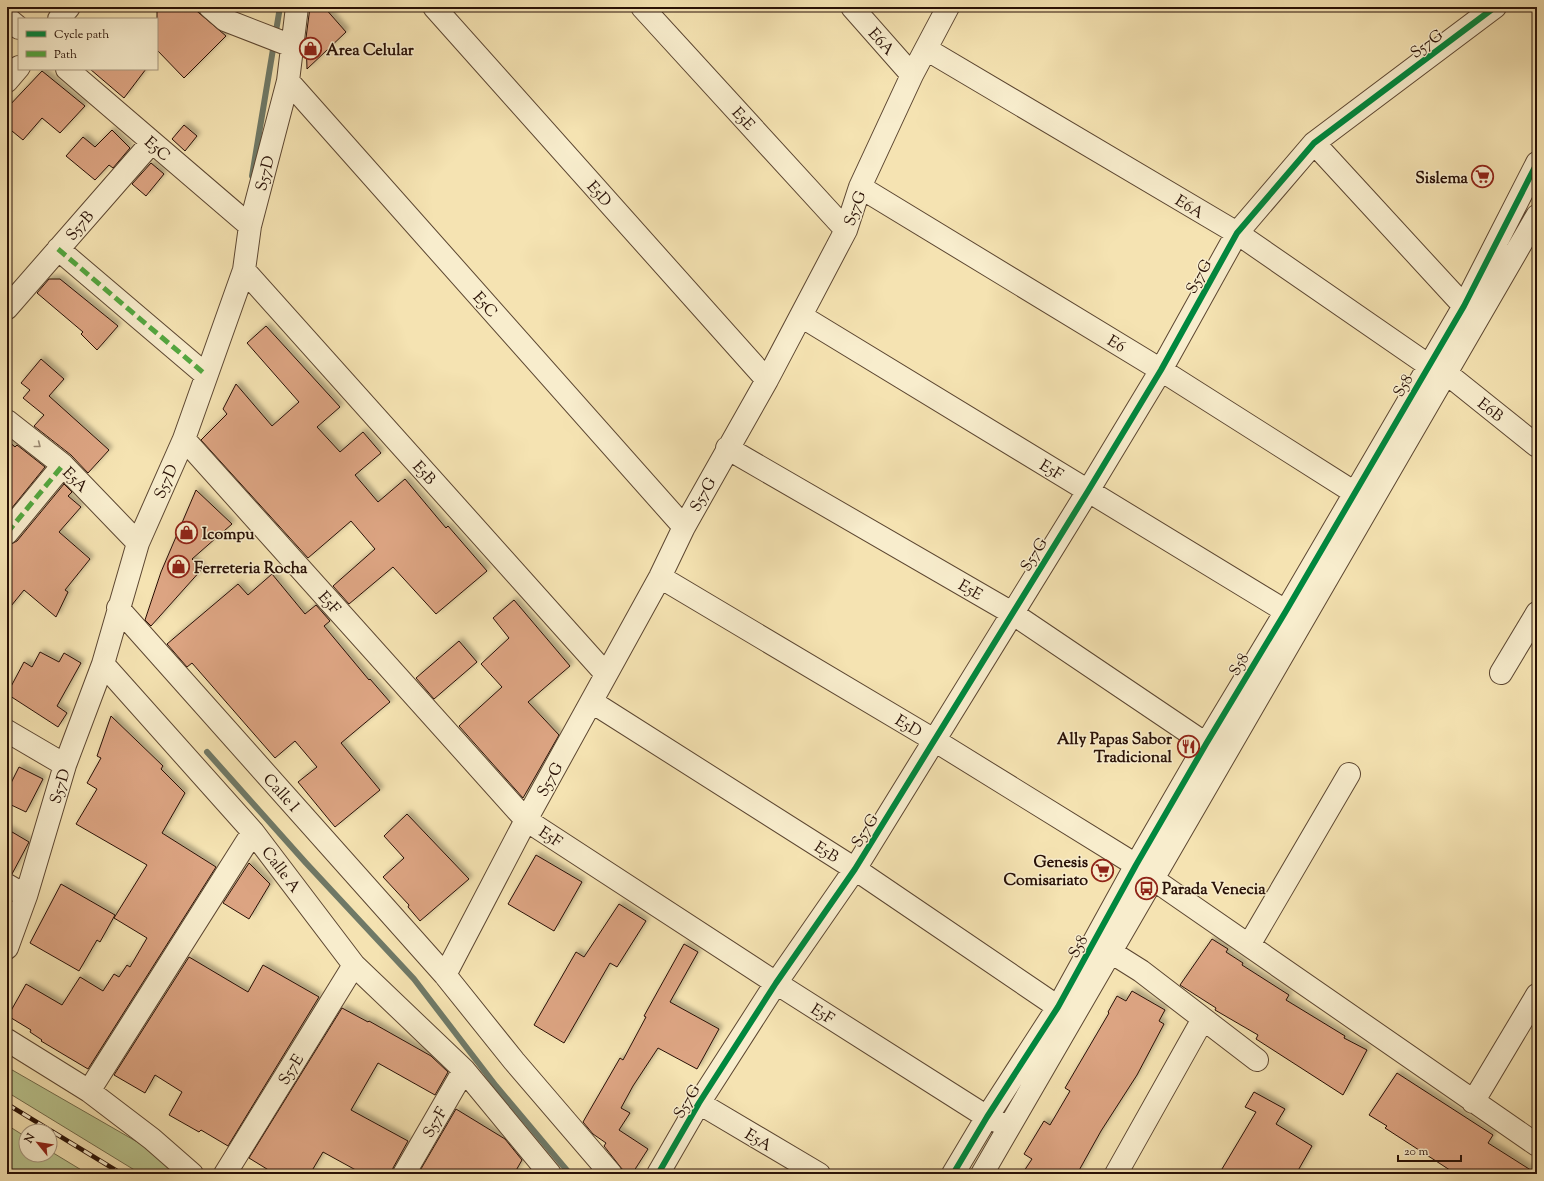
<svg xmlns="http://www.w3.org/2000/svg" width="1544" height="1181" font-family="'Sorts Mill Goudy',serif">
<defs>
<filter id="shadow"><feDropShadow dx="3.5" dy="-3.5" stdDeviation="2" flood-color="#0004"/></filter>
</defs>
<rect width="100%" height="100%" fill="#f5e3b2"/>
<filter id="stains"><feTurbulence type="fractalNoise" baseFrequency=".005" numOctaves="4"/><feColorMatrix values="0 0 0 0 .2 0 0 0 0 .09 0 0 0 0 .02 0 0 0 .5 -.17"/></filter>
<radialGradient id="worn" r=".72"><stop offset=".6" stop-color="#630" stop-opacity="0"/><stop offset="1" stop-color="#630" stop-opacity=".3"/></radialGradient>
<path fill="#b9c48e" stroke="#716a4a" d="M7,1067l186,107h-52l-134,-82z
M7,1125l19,12v18h24v-4l38,23h-81z"/>
<g fill="none" stroke-linecap="round" stroke-linejoin="round">
<path stroke="#6f7967" stroke-width="6" d="M252,176l28,-169
M207,752l99,111 108,116 82,107 74,88"/>
</g>
<path fill="#dca482" stroke="#291106" filter="url(#shadow)" d="M157,7h35l34,29 -42,42 -27,-28z
M310,7h14l22,25 -39,37 -1,-31z
M90,69h56l-22,29z
M42,71l43,35 -25,27 -18,-15 -19,22 -16,-13v-19z
M184,125l13,11 -12,15 -13,-12z
M112,130l18,18 -17,20 -4,-3 -14,15 -29,-24 17,-19 12,10z
M151,163l13,11 -18,22 -14,-12z
M49,279h11l58,47 -21,24 -16,-16 2,-2 -46,-39z
M266,326l74,81 -23,20 23,25 23,-20 18,21 -26,22 23,27 27,-23 41,49 2,-2 39,45 -51,43 -43,-47 -44,37 -16,-18 42,-37 -24,-28 -43,37 -107,-118 26,-26 -4,-5 13,-25 36,42 27,-24 -52,-59z
M41,359l23,20 -15,17 60,54 -21,23 -17,-18 -37,-29 10,-11 -21,-17 7,-8 -9,-7z
M7,440l8,7 2,-2 28,22 -34,42 -4,-4z
M64,484l8,8 -4,4 13,11 -22,25 31,27 -25,31 3,2 -12,25 -32,-27 -17,21v-65l10,-5z
M196,490l36,34 -40,35 10,10 -51,57 -6,-6 16,-48z
M272,574l33,40 11,-9 14,16 -6,5 45,54 1,-1 20,23 -49,41 39,47 -45,37 -37,-45 19,-15 -22,-26 -20,17 -83,-95 -5,4 -20,-23 71,-60 10,11z
M514,600l56,66 -42,36 31,33 -36,63 -64,-72 43,-39 -21,-23 28,-26 -16,-20z
M459,641l18,21 -43,37 -18,-21z
M40,652l19,10 5,-9 17,10 -24,43 10,7 -9,14 -51,-33 17,-32 8,5z
M111,716l52,50 -2,3 24,24 -23,40 54,34 -128,202 -47,-28 1,-1 -12,-8 1,-2 -23,-14 18,-32 36,21 18,-28 23,14 11,-17 5,3 8,-12 3,2 17,-29 -33,-20 33,-53 -71,-41 21,-35 -10,-6 14,-25 -4,-2z
M19,767l24,12 -17,33 -19,-9v-12z
M407,814l62,65 -49,42 -12,-14 1,-2 -26,-28 21,-19 -20,-22z
M7,829l22,13 -17,32 -5,-1z
M536,855l46,27 -28,49 -46,-27z
M249,863l21,21 -21,35 -26,-16z
M61,884l54,31 -15,27 -3,-2 -18,31 -49,-28z
M619,904l27,17 -29,46 -7,-4 -46,80 -30,-18 42,-73 8,5z
M1212,939l16,10 -2,3 17,11 -1,2 47,30 -3,5 59,36 -1,2 23,12 -24,45 -87,-56 2,-4 -43,-25 1,-2 -36,-23z
M684,944l14,8 -28,50 49,27 -22,40 -39,-21 -25,38 -12,22 9,5 -11,17 29,19 -16,25h-2l-8,-5 -18,-23 2,-3 -13,-9 -10,-12 37,-64 3,2 23,-43 -2,-1z
M189,957l59,35 15,-27 56,32 -91,149 -27,-16 -2,2 -30,-17 13,-23 -27,-17 -10,18 -31,-18z
M1132,991l33,19 -6,11 5,3 -27,51 -36,56 -24,43h-55l10,-15 -8,-5 20,-33 6,4 20,-34 -5,-3 44,-75 -1,-1 9,-16 9,5z
M342,1008l26,14 1,-1 62,35 17,16 -13,23 -57,-32 -27,47 57,31 -15,27 -1,6h-29l-40,-22 -13,22h-35l-26,-16z
M1397,1073l96,62 -5,8 49,31h-81l-71,-46 2,-2 -18,-11z
M1254,1092l31,17 -9,15 36,22 -16,28h-77l37,-62 -11,-5z
M456,1109l49,30 17,21 -8,14h-96z"/>
<g fill="none" stroke-linecap="round" stroke-linejoin="round">
<defs>
<path id="minor" d="M210,7l15,13 67,26
M434,7l333,373
M642,7l204,223
M852,7l60,68
M7,18l12,10
M59,19l10,-12
M926,49l311,184 191,132 18,8 91,73
M67,69l183,157
M7,81l12,-14
M288,81l396,446
M1314,143l150,163 11,8
M860,187l301,183 205,130
M58,249l148,126
M244,270l361,403
M7,308l145,-166
M801,316l496,302
M7,421l56,44 75,78
M184,439l342,381 250,163 211,134 14,6
M727,448l285,165 194,131
M7,533l56,-68
M660,577l274,163 202,125 17,14 384,266
M118,608l327,367 69,86 97,113
M103,664l150,168 101,133 110,105 86,104
M1501,673l36,-60
M592,702l263,167 203,138
M7,731l58,34
M7,885l19,11
M1098,944l43,27 116,89
M1249,945l100,-171
M7,948l19,-52 39,-131 38,-101 35,-121 46,-104 60,-169 6,-44 38,-145 9,-74
M445,975l81,-155 134,-243 24,-50 83,-147 79,-150 14,-43 52,-112 36,-68
M7,1040l82,51 63,48 40,35
M89,1091l164,-259
M1473,1102l64,-107
M699,1103l120,71
M225,1174l129,-209
M404,1174l60,-104
M658,1174l41,-71 77,-120 79,-114 233,-378 73,-121 76,-137 77,-90 181,-136
M953,1174l34,-57 71,-110 78,-142 70,-121 80,-133 178,-305 73,-143
M982,1174l555,-958
M1116,1174l87,-155"/>
</defs>
<use href="#minor" stroke="#5c4631" stroke-width="24"/>
<use href="#minor" stroke="#f8edcd" stroke-width="22"/>
<defs>
<path id="rail" d="M7,1104l115,70"/>
</defs>
<use href="#rail" stroke="#291106" stroke-width="4.5"/>
<use href="#rail" stroke="#f8edcd" stroke-width="3" stroke-dasharray="9" stroke-linecap="butt"/>
<path stroke="#53a840" stroke-width="5" stroke-dasharray="10 5" stroke-linecap="butt" d="M58,249l148,126
M7,533l56,-68"/>
<defs>
<path id="cycleway" d="M658,1174l41,-71 77,-120 79,-114 233,-378 73,-121 76,-137 77,-90 181,-136
M953,1174l34,-57 71,-110 78,-142 70,-121 80,-133 178,-305 73,-143"/>
</defs>
<use href="#cycleway" stroke="#f8edcd" stroke-width="8"/>
<use href="#cycleway" stroke="#00873e" stroke-width="6"/>
</g>
<defs><path id="oneway-chevron" d="M-2-3.5L2.5 0L-2 3.5" fill="none" stroke-width="1.6" stroke-linecap="round" stroke-linejoin="round"/></defs>
<use stroke="#9b8a73" href="#oneway-chevron" transform="translate(38 445) rotate(38)"/>
<defs>
<symbol id="shop-ring" viewBox="-11 -11 22 22"><circle r="9.5" fill="#f8edcd" stroke="#8f2418" stroke-width="1.5"/><path d="M-5-2.5h2.3a2.7 3.5 0 0 1 5.4 0H5L5.5 6h-11ZM-1.5-2.5h3a1.5 2.3 0 0 0-3 0Z" fill="#8f2418"/></symbol>
<symbol id="supermarket-ring" viewBox="-11 -11 22 22"><circle r="9.5" fill="#f8edcd" stroke="#8f2418" stroke-width="1.5"/><path d="M-6-5.5h2.5l.6 2H6L4.5 2H-2.5L-4.4-4H-6ZM-1.5 3.2a1.3 1.3 0 1 0 .1 0ZM3 3.2a1.3 1.3 0 1 0 .1 0Z" fill="#8f2418"/></symbol>
<symbol id="restaurant-ring" viewBox="-11 -11 22 22"><circle r="9.5" fill="#f8edcd" stroke="#8f2418" stroke-width="1.5"/><path d="M-5-6h1v4h1v-4h1v4h1v-4h1v5L-1.5 .5V6h-2V.5L-5-1ZM5-6V6H3V1.5H1.5Q1.5-4 5-6Z" fill="#8f2418"/></symbol>
<symbol id="bus-ring" viewBox="-11 -11 22 22"><circle r="9.5" fill="#f8edcd" stroke="#8f2418" stroke-width="1.5"/><path d="M-5-6H5V4H4V6H2V4H-2V6H-4V4H-5ZM-3.5-4V0h7V-4ZM-3.5 1.2v1.5H-2V1.2ZM2 1.2v1.5H3.5V1.2Z" fill="#8f2418"/></symbol>
</defs>
<g fill-rule="evenodd">
<use href="#shop-ring" x="298" y="36" width="25" height="25"/>
<use href="#supermarket-ring" x="1470" y="164" width="25" height="25"/>
<use href="#shop-ring" x="174" y="520" width="25" height="25"/>
<use href="#shop-ring" x="166" y="554" width="25" height="25"/>
<use href="#restaurant-ring" x="1176" y="734" width="25" height="25"/>
<use href="#supermarket-ring" x="1090" y="858" width="25" height="25"/>
<use href="#bus-ring" x="1134" y="876" width="25" height="25"/>
</g>
<g text-anchor="middle" stroke-width="3" stroke-linejoin="round" paint-order="stroke">
<g font-size="16" fill="#291106" stroke="#f8edcd">
<text transform="translate(882 41) rotate(48)" y="6">E6A</text>
<text transform="translate(1426 43) rotate(-37)" y="6">S57G</text>
<text transform="translate(744 118) rotate(47)" y="6">E5E</text>
<text transform="translate(158 148) rotate(41)" y="6">E5C</text>
<text transform="translate(264 173) rotate(-76)" y="6">S57D</text>
<text transform="translate(600 193) rotate(48)" y="6">E5D</text>
<text transform="translate(1190 206) rotate(31)" y="6">E6A</text>
<text transform="translate(854 208) rotate(-70)" y="6">S57G</text>
<text transform="translate(79 225) rotate(-49)" y="6">S57B</text>
<text transform="translate(1198 276) rotate(-61)" y="6">S57G</text>
<text transform="translate(486 304) rotate(48)" y="6">E5C</text>
<text transform="translate(1117 343) rotate(31)" y="6">E6</text>
<text transform="translate(1402 385) rotate(-60)" y="6">S58</text>
<text transform="translate(1491 409) rotate(38)" y="6">E6B</text>
<text transform="translate(1052 469) rotate(31)" y="6">E5F</text>
<text transform="translate(425 472) rotate(48)" y="6">E5B</text>
<text transform="translate(76 479) rotate(45)" y="6">E5A</text>
<text transform="translate(165 481) rotate(-66)" y="6">S57D</text>
<text transform="translate(702 494) rotate(-61)" y="6">S57G</text>
<text transform="translate(1033 554) rotate(-58)" y="6">S57G</text>
<text transform="translate(971 589) rotate(30)" y="6">E5E</text>
<text transform="translate(330 602) rotate(48)" y="6">E5F</text>
<text transform="translate(1238 664) rotate(-59)" y="6">S58</text>
<text transform="translate(909 725) rotate(31)" y="6">E5D</text>
<text transform="translate(549 779) rotate(-61)" y="6">S57G</text>
<text transform="translate(59 786) rotate(-73)" y="6">S57D</text>
<text transform="translate(282 792) rotate(48)" y="6">Calle I</text>
<text transform="translate(864 830) rotate(-58)" y="6">S57G</text>
<text transform="translate(551 836) rotate(33)" y="6">E5F</text>
<text transform="translate(827 851) rotate(32)" y="6">E5B</text>
<text transform="translate(282 869) rotate(53)" y="6">Calle A</text>
<text transform="translate(1077 946) rotate(-61)" y="6">S58</text>
<text transform="translate(823 1013) rotate(32)" y="6">E5F</text>
<text transform="translate(290 1069) rotate(-58)" y="6">S57E</text>
<text transform="translate(686 1101) rotate(-59)" y="6">S57G</text>
<text transform="translate(434 1122) rotate(-60)" y="6">S57F</text>
<text transform="translate(759 1139) rotate(31)" y="6">E5A</text>
</g>
<g font-size="16" font-weight="bold" fill="#291106" stroke="#f8edcd" text-anchor="start">
<text x="326" y="55">Area Celular</text>
<text x="1468" y="183" text-anchor="end">Sislema</text>
<text x="202" y="539">Icompu</text>
<text x="194" y="573">Ferreteria Rocha</text>
<text x="1172" y="744" text-anchor="end">Ally Papas Sabor<tspan x="1172" dy="18">Tradicional</tspan></text>
<text x="1088" y="867" text-anchor="end">Genesis<tspan x="1088" dy="18">Comisariato</tspan></text>
<text x="1162" y="894">Parada Venecia</text>
</g>
</g>
<rect width="1544" height="1181" fill="none" stroke="#f5e3b2" stroke-width="24"/>
<rect x="8" y="8" width="1528" height="1165" fill="none" stroke="#291106" stroke-width="2"/>
<rect x="12" y="12" width="1520" height="1157" fill="none" stroke="#291106"/>
<rect x="18" y="18" width="140" height="52" fill="#f8edcd" stroke="#a5957d"/>
<rect x="26" y="31" width="20" height="6" fill="#00873e" stroke="#a5957d"/>
<text x="54" y="38" font-size="12" fill="#291106">Cycle path</text>
<rect x="26" y="51" width="20" height="6" fill="#53a840" stroke="#a5957d"/>
<text x="54" y="58" font-size="12" fill="#291106">Path</text>
<g transform="translate(38 1143) rotate(300)"><circle r="19" fill="#f8edcd" stroke="#a5957d"/>
<path d="M0-3L7 15L0 10L-7 15Z" fill="#8f2418"/>
<text y="-6" font-size="11" font-weight="bold" text-anchor="middle" fill="#291106">N</text>
</g>
<path d="M1398 1155v6h63v-6" fill="none" stroke="#291106" stroke-width="2"/>
<text x="1404" y="1155" font-size="12" fill="#291106" stroke="#f8edcd" stroke-width="3" paint-order="stroke">20 m</text>
<rect width="100%" height="100%" filter="url(#stains)"/>
<rect width="100%" height="100%" fill="url(#worn)"/>
</svg>
